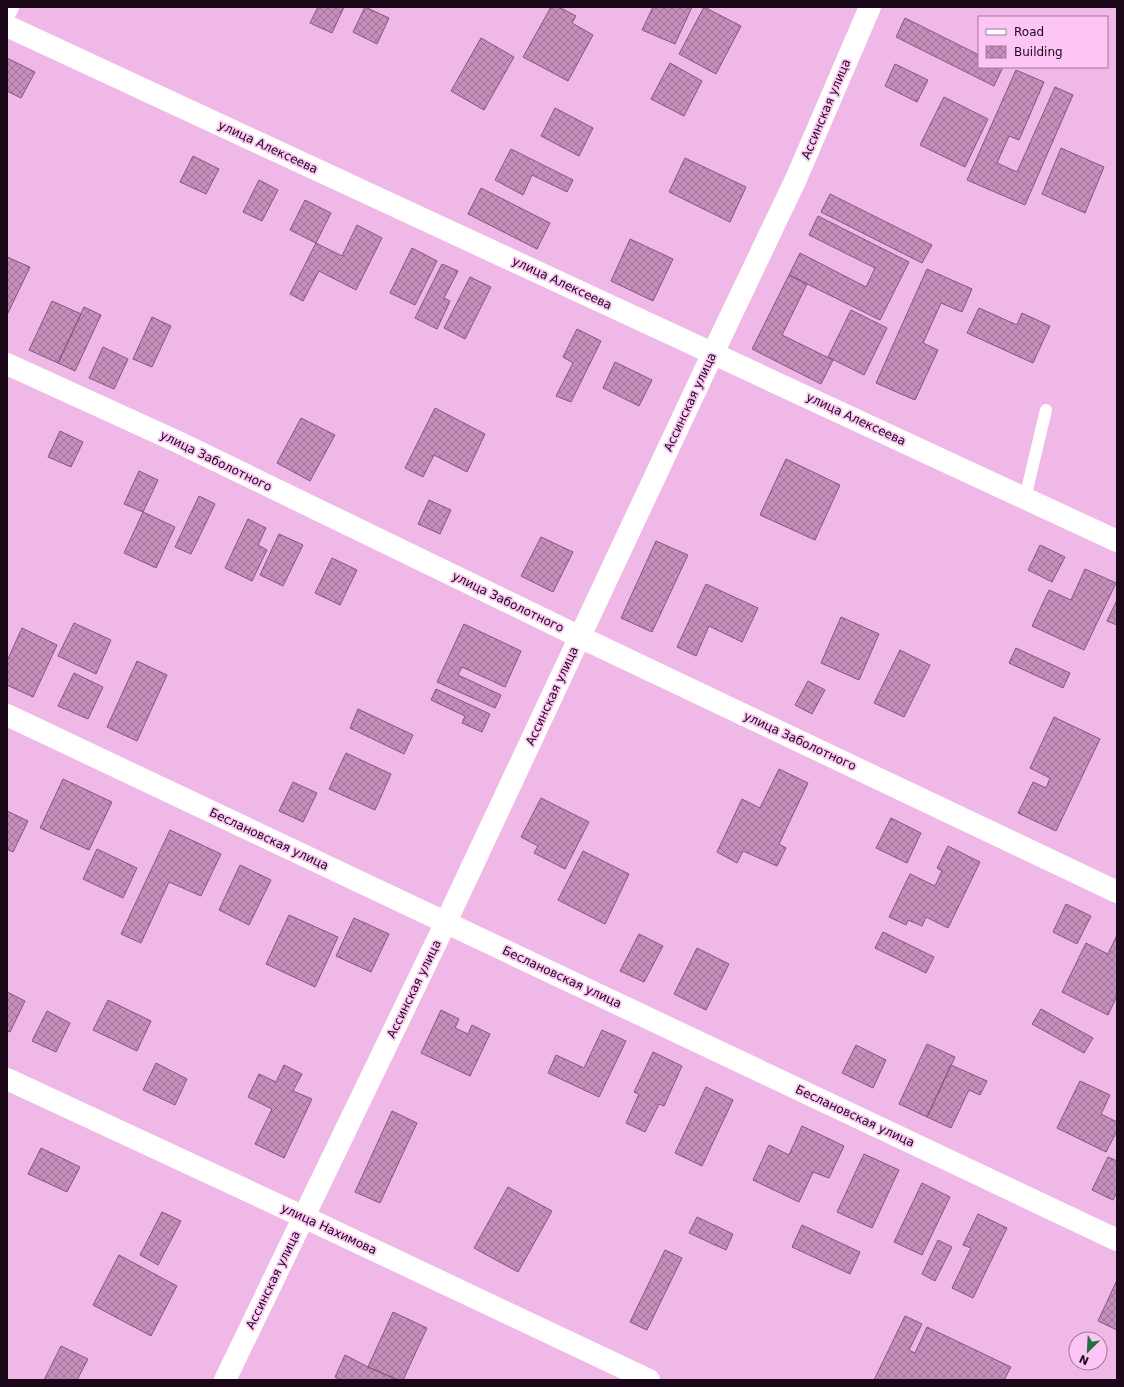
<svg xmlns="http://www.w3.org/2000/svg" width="1124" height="1387" font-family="'DejaVu Sans',sans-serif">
<defs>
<pattern id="building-cross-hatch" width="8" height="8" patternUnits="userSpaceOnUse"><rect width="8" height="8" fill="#c490bb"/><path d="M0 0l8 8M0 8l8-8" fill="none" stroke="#9e7497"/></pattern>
</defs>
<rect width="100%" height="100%" fill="#efb8e6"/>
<path fill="url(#building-cross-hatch)" stroke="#85557e" d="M318,7h26l-12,26 -22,-10z
M365,7l24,11 -12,26 -24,-12z
M551,7h8l17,9 -4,7 21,12 -25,46 -45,-24z
M653,7h39l-17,37 -33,-14z
M704,7l37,19 -25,48 -37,-20z
M905,18l74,37v12h24l-9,19 -98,-49z
M481,38l33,19 -30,53 -33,-19z
M7,58l28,14 -14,26 -14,-7z
M670,63l32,18 -18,35 -33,-17z
M895,64l33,16 -11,22 -32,-16z
M1016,70l28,12 -25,58 -10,-4 -12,27 20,9 38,-85 18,8 -48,110 -58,-25z
M944,97l44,22 -23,48 -45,-22z
M555,108l38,20 -14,28 -38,-20z
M1061,148l43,19 -19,46 -43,-19z
M511,149l62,31 -6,12 -35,-17 -9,20 -28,-15z
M193,156l26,13 -13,25 -26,-12z
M685,158l61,29 -16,35 -61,-30z
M259,180l19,10 -16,31 -19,-9z
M481,188l69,35 -13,26 -69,-35z
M830,194l102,51 -10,18 -101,-51z
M305,200l26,13 -15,30 -26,-13z
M818,216l91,46 -29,58 -91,-45 11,-22 66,34 9,-19 -66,-33z
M357,225l25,13 -26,52 -37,-19 -16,30 -13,-7 26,-51 26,13z
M630,239l43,20 -20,42 -42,-20z
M412,248l25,13 -22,44 -25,-12z
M7,257l23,10 -23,48z
M442,264l16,7 -14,27 6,3 -13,28 -22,-11z
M927,269l45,20 -10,23 -21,-9 -18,40 15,7 -23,50 -39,-17z
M789,275l18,9 -25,51 51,25 -12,24 -69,-35z
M470,277l21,10 -26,52 -21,-11z
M52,301l29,13 -23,49 -29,-13z
M84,307l17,8 -26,56 -17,-8z
M979,308l38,17 5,-12 28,13 -17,37 -66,-30z
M851,310l36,18 -23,47 -36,-18z
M152,317l19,9 -19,41 -19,-8z
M577,329l24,12 -30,61 -15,-6 17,-33 -10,-6z
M103,347l25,12 -14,30 -25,-11z
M615,362l37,18 -13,26 -36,-18z
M435,408l50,26 -18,38 -33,-17 -11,22 -18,-9z
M301,418l34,17 -25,46 -33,-18z
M60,431l23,11 -12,25 -23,-10z
M786,459l54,26 -25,55 -55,-25z
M139,471l19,9 -15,32 -19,-8z
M199,496l16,8 -24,50 -16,-7z
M429,500l22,10 -11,24 -22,-10z
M143,512l32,15 -19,41 -32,-15z
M248,519l18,9 -8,17 9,5 -15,31 -27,-13z
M279,534l24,11 -20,41 -23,-11z
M541,537l32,15 -20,40 -32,-16z
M656,541l32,14 -36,77 -31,-14z
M1040,545l25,12 -13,25 -24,-12z
M332,558l25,12 -17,35 -25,-12z
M1085,569l31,14 -32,67 -52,-24 17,-36 22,10z
M706,584l52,24 -16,34 -33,-16 -13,30 -19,-9z
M1117,600v25l-10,-4z
M841,617l38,17 -20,46 -38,-17z
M74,623l37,17 -15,34 -38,-18z
M464,624l57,27 -16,36 -43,-20 -4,8 43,20 -6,13 -58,-26z
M22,628l35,17 -24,52 -26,-12v-24z
M1016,648l54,25 -7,15 -54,-25z
M900,650l30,15 -26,52 -30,-14z
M137,661l30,14 -30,66 -30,-14z
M74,673l29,14 -15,32 -30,-13z
M808,681l17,9 -13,24 -17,-9z
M436,689l54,25 -8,18 -20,-9 3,-7 -34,-16z
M358,709l55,26 -9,19 -54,-26z
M1054,717l46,22 -44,92 -38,-18 15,-31 13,6 4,-10 -20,-10z
M346,753l45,21 -16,36 -46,-21z
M779,769l29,14 -29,61 7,4 -9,18 -34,-15 -6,12 -20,-11 25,-53 18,9z
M63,779l49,23 -23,48 -49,-22z
M293,782l24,11 -14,29 -24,-11z
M541,798l48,24 -24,47 -31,-16 4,-7 -17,-9z
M7,811l21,10 -15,31 -6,-3z
M891,818l30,15 -14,30 -31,-15z
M170,830l51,24 -20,42 -32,-14 -28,61 -20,-9z
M948,846l32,16 -32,66 -22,-11 -4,9 -14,-6 -2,5 -17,-8 21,-43 25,12 7,-15 -5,-3z
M97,849l40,19 -14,30 -40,-19z
M583,851l46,23 -24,50 -47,-24z
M240,865l31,15 -22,45 -30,-15z
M1066,904l25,12 -14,28 -24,-12z
M289,915l49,22 -23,50 -49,-23z
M354,918l35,16 -18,38 -35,-16z
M883,932l51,25 -8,16 -51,-25z
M639,934l24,12 -19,36 -24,-11z
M1117,935v61l-9,19 -46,-23 24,-49 22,11z
M697,948l32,16 -23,46 -32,-16z
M7,992l18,9 -15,31 -3,-1z
M108,1000l43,21 -14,30 -44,-21z
M1041,1009l52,29 -9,15 -52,-29z
M441,1010l18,9 -4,9 13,6 4,-9 18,9 -20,42 -49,-23z
M47,1011l23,12 -14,29 -24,-11z
M602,1030l24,11 -27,56 -51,-24 8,-18 28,13z
M927,1044l28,13 -28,60 -28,-13z
M856,1045l30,15 -13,28 -31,-15z
M653,1052l29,14 -18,40 -5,-2 -14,28 -19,-9 13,-29 -5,-2z
M156,1063l31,16 -12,26 -32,-15z
M284,1065l18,9 -9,17 19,8 -28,59 -29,-14 17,-35 -24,-12 11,-23 17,8z
M951,1065l36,16 -7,14 -11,-5 -18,38 -24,-11z
M1080,1081l30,14 -9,19 16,8v9l-11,21 -49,-24z
M706,1087l27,13 -31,66 -27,-13z
M392,1111l25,12 -37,80 -25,-11z
M802,1126l42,20 -15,32 -16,-6 -14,30 -46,-22 16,-35 20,10z
M41,1148l39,19 -13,25 -39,-18z
M864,1154l35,16 -27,58 -35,-16z
M1108,1157l9,4v31l-4,8 -21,-10z
M922,1183l28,14 -28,58 -28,-13z
M508,1187l44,24 -34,61 -44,-24z
M162,1212l19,9 -23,44 -18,-10z
M978,1214l29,14 -34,70 -21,-10 19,-40 -8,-3z
M697,1217l36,17 -7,16 -37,-17z
M802,1225l58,27 -10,22 -58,-27z
M938,1240l14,7 -17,34 -13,-7z
M665,1250l17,8 -35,72 -17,-8z
M119,1255l58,31 -26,50 -58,-31z
M1117,1280v50l-19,-9z
M393,1312l34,16 -24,52h-5l-30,-13z
M905,1316l17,8 -13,26 6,3 12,-26 84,40 -7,13h-130z
M61,1346l27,13 -11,21h-33z
M345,1355l23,12 30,13h-56l-7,-3z"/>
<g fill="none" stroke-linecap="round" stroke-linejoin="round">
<path stroke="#fff" stroke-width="12" d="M1025,498l21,-88"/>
<path stroke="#fff" stroke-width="22" d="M7,9l1,-2
M7,26l1110,515
M7,364l171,78 402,195 537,255
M7,715l1110,525
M7,1079l297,138 345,163"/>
<path stroke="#fff" stroke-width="22" d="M225,1380l221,-458 267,-569 83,-174 74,-172"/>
</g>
<g text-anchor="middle" stroke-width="3.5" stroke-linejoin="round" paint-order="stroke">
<g font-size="12" fill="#1a0818" stroke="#fcc5f3">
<text transform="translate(826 109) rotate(-67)" y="4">Ассинская улица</text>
<text transform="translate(268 147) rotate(25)" y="4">улица Алексеева</text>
<text transform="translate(562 283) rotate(25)" y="4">улица Алексеева</text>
<text transform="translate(690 402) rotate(-65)" y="4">Ассинская улица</text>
<text transform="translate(856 419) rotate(25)" y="4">улица Алексеева</text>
<text transform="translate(216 461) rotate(26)" y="4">улица Заболотного</text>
<text transform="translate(508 602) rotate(26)" y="4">улица Заболотного</text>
<text transform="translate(552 696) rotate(-65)" y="4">Ассинская улица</text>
<text transform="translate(800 741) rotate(25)" y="4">улица Заболотного</text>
<text transform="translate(269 839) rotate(25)" y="4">Беслановская улица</text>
<text transform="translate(562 977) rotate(25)" y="4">Беслановская улица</text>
<text transform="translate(414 989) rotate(-64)" y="4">Ассинская улица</text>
<text transform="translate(855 1116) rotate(25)" y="4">Беслановская улица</text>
<text transform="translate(329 1229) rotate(25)" y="4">улица Нахимова</text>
<text transform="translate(273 1280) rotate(-64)" y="4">Ассинская улица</text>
</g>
</g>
<rect width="1124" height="1387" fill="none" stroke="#1a0818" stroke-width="16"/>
<rect x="978" y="16" width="130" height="52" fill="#fcc5f3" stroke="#a2799b"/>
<rect x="986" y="29" width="20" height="6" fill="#ffffff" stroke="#a2799b"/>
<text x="1014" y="36" font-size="12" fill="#1a0818">Road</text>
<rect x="986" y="46" width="20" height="12" fill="url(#building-cross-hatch)" stroke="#a2799b"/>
<text x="1014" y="56" font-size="12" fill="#1a0818">Building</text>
<g transform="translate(1088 1351) rotate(204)"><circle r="19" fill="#fcc5f3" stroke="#a2799b"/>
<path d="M0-3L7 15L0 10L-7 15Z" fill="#237140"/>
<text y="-6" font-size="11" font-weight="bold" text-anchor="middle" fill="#1a0818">N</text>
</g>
</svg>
